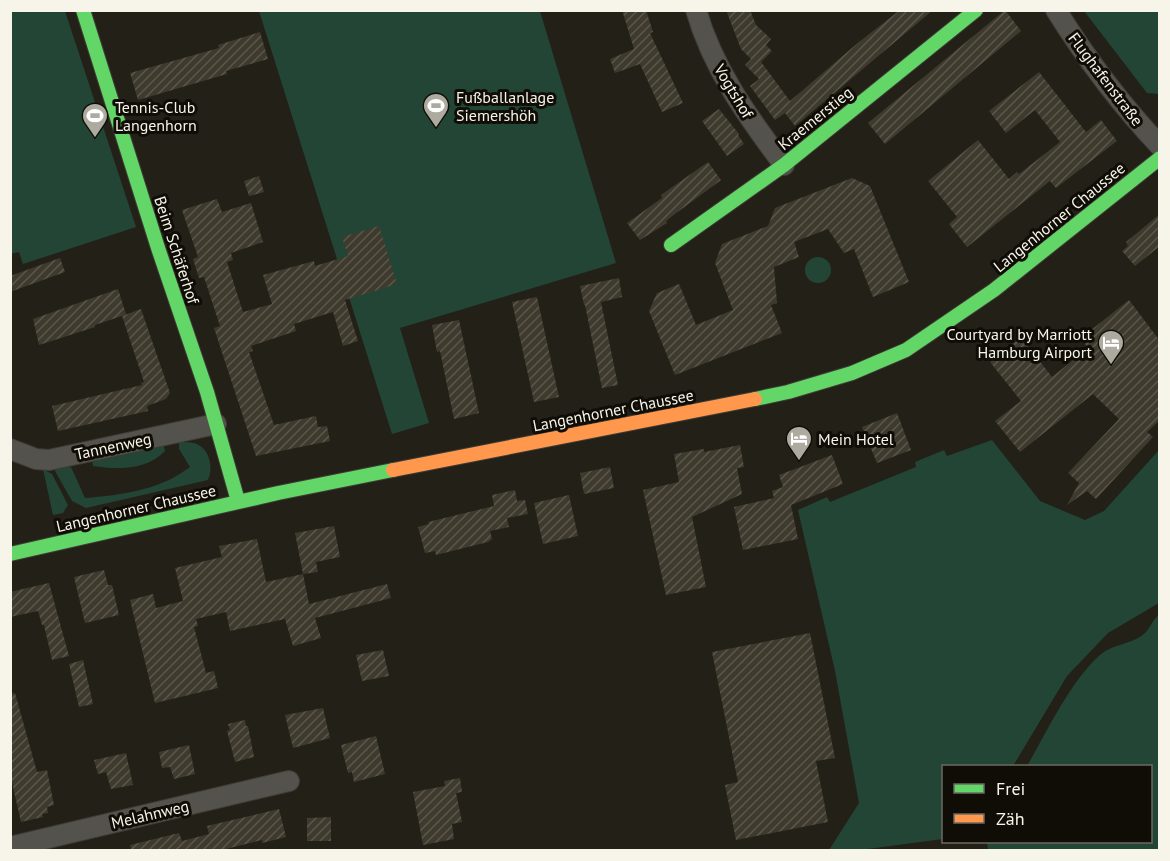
<svg xmlns="http://www.w3.org/2000/svg" width="1170" height="861" font-family="'PT Sans',sans-serif">
<defs>
<pattern id="building-hatch" width="6" height="6" patternUnits="userSpaceOnUse" patternTransform="scale(1.5)"><rect width="6" height="6" fill="#3f3a2e"/><path d="M-1 1l2-2M0 6l6-6M5 7l2-2" fill="none" stroke="#5c574c"/></pattern>
</defs>
<rect width="100%" height="100%" fill="#232018"/>
<path fill="#224535" d="M11,10l54,1 71,216 -113,37 -4,-12 -9,2 1,-8 1,-1 -2,-5z
M259,11h281l76,252 -216,65 29,95 -37,11z
M1084,11h75v83l-12,-1z
M805 270a13 13 0 1 1 26 0a13 13 0 1 1-26 0Z
M992,440l48,61 45,19 19,-9 55,-61v153l-51,30 -41,43 -54,90h-69l-1,73 -83,11h-31l30,-47 -24,-132 -37,-161 29,-13 3,5 86,-35 -1,-5 29,-12 3,6z
M179,442c4,0 10,0 15,1 15,4 20,24 14,37l-122,28 -14,-7 -17,-30 1,-4 12,-2 4,4 13,29c37,-3 75,-8 105,-31l-11,-18z
M163,443l2,8c-18,19 -48,19 -72,15l-1,-7z
M43,469l9,5 16,31 -5,8 -10,2z
M1159,615v235h-171l-1,-8h163v-76h-123c21,-36 42,-83 73,-111 14,-12 32,-10 45,-22 6,-6 7,-13 14,-18z"/>
<path fill="url(#building-hatch)" d="M622,10h24l7,22 -3,1 33,70 -21,9 -22,-48 -25,9 -5,-14 24,-10z
M726,10h24l6,15 15,14 -5,6 6,6 -11,11 29,39 69,-59 41,-32h33l-138,116 -10,-13 -10,7 -25,-34 9,-7 -14,-14 6,-6 -10,-10z
M1005,10l16,21 -136,113 -17,-21z
M260,32l8,27 -42,12 1,3 -89,26 -8,-27 89,-25 -1,-3z
M1039,72l47,60 15,-12 16,21 -61,47 -6,-7 -83,66 -18,-23 8,-7 -29,-36 50,-41 31,39 8,-7 2,2 41,-32 -25,-32 -29,23 -17,-22z
M719,109l20,25 -1,1 6,9 -17,12 -25,-35z
M708,162l13,18 -46,34 -9,7 1,2 -27,17 -13,-17 35,-25 -1,-3z
M259,176l5,16 -15,4 -5,-15z
M852,178l18,8 39,96 -36,15 -19,-48 -10,4 -16,-24 -34,13 5,15 -25,10 3,36 -6,2 11,28 -107,42 -26,-64 8,-18 22,-9 17,41 37,-15 -18,-47 7,-19 46,-18 7,-18z
M217,199l5,13 29,-9 12,39 -32,11 2,7 -6,2 16,50 29,-8 -9,-29 51,-14 1,5 33,-10 -6,-19 37,-11 18,58 -52,16 13,41 -15,5 -10,-34 -39,12 2,7 -45,15 2,5 -4,1 25,73 42,-9 2,11 9,-1 3,15 -74,15 -42,-128 6,-2 -16,-49 -5,1 -6,-19 5,-2 -16,-47z
M1160,214v32l-25,20 -13,-15 6,-5 -2,-4z
M60,258l5,14 -55,20v-16z
M619,278l3,19 -21,5 17,83 -16,3 -17,-83h-1l-4,-19z
M118,289l8,25 -4,2 19,-7 29,84 -4,6 -19,7 1,5 -90,20 -6,-25 90,-21 -1,-2 3,-1 -22,-66 -27,9v2l-56,18 -6,-26z
M537,297l22,100 -25,5 -22,-100z
M1129,300l31,41v79l-13,12 6,5 -57,62 -9,-8 -20,14 12,-22 -11,-10 51,-54 -26,-25 -73,58 -25,-31 26,-20 -31,-39 31,-25 31,40 36,-29 -7,-10z
M459,320l20,93 -25,6 -14,-68 -3,1 -5,-27z
M897,413l14,37 -34,13 -15,-36z
M740,445l4,22 -7,1 5,26 -50,23 14,70 -40,8 -23,-105 36,-8 -5,-28 30,-5v3z
M832,455l11,29 -52,21 7,34 -55,11 -9,-43 40,-9 -2,-7 11,-4 -4,-12z
M610,467l4,21 -30,6 -4,-21z
M515,490l2,11 8,-1 3,14 -21,4 2,9 -19,4 2,8 -4,3 -52,13 -1,-4 -10,2 -7,-26 11,-3 -1,-2 66,-16 -2,-11z
M569,495l9,41 -35,8 -9,-41z
M334,526l6,31 -24,5 2,10 -15,2 -8,-41z
M257,539l9,43 37,-8 6,30 78,-20 4,14 -76,20 6,20 -28,8 -8,-27 -55,12 -4,-19 -30,7 2,7 -4,1 12,46 8,-2 4,17 -63,15 -25,-103 23,-6 3,14 27,-7 -8,-33 47,-11 -3,-11z
M104,570l4,15h4l7,30 -34,8 -11,-46z
M49,583l20,73 -17,4 -8,-35h-2l-4,-14 -28,6v-25z
M810,633l25,125 -19,3 12,61 -92,18 -11,-55 13,-3 -26,-130z
M383,650l6,26 -27,5 -6,-26z
M83,660l10,44 -14,3 -10,-43z
M15,693l22,79 10,-2 7,35 -7,2 1,6 -6,1 1,3 -22,5 -11,-48v-80z
M323,708l7,30 -37,10 -8,-33z
M245,720l1,6h2l6,31 -19,5 -8,-31 3,-1 -2,-6z
M376,736l9,38 -31,8 -2,-10 -4,1 -7,-28z
M189,745l6,29 -21,5 -4,-12 -8,1 -3,-16z
M126,753l7,32 -22,4 -5,-17 -8,2 -4,-14z
M460,778l2,14 -6,1 6,29 -10,2 2,15 -31,6 -10,-53 32,-6 -1,-5z
M279,809l7,28 -24,6v-3l-40,10h-91l-1,-5 49,-12 3,8 27,-7 -2,-8z
M331,817v24h-24v-23z"/>
<g fill="none" stroke-linecap="round" stroke-linejoin="round">
<defs>
<path id="street" d="M696,10c17,59 52,107 88,155
M1056,10c30,48 65,95 104,136
M10,449l26,10 13,1 167,-36
M10,847l279,-66"/>
<path id="fast" d="M83,10l75,238 49,144 31,109
M671,245l113,-80 192,-155
M755,399l33,-7 64,-19 54,-23 88,-60 166,-132
M10,554l268,-61 115,-23"/>
<path id="slow" d="M393,470l362,-71"/>
</defs>
<use href="#street" stroke="#3e3c35" stroke-width="22"/>
<use href="#fast" stroke="#3e3c35" stroke-width="16"/>
<use href="#slow" stroke="#3e3c35" stroke-width="16"/>
<use href="#street" stroke="#54524c" stroke-width="20"/>
<use href="#fast" stroke="#63d668" stroke-width="14"/>
<use href="#slow" stroke="#ff974d" stroke-width="14"/>
</g>
<defs>
<symbol id="stadium-pin" viewBox="-11 -11 22 30"><path d="M0 17L-7.5 6A9.5 9.5 0 1 1 7.5 6Z" fill="#adaaa0" stroke="#0f0d06"/><path d="M0-5a6.5 5 0 1 0 0 10a6.5 5 0 1 0 0-10ZM-3.5-1.8h7v3.6h-7Z" fill="#fff"/></symbol>
<symbol id="hotel-pin" viewBox="-11 -11 22 30"><path d="M0 17L-7.5 6A9.5 9.5 0 1 1 7.5 6Z" fill="#adaaa0" stroke="#0f0d06"/><path d="M-6-4.5h1.5V1H6V5H4.5V3h-9V5H-6ZM-4 0a1.8 1.8 0 1 1 3.6 0ZM.5 0V-2.5h3Q6-2.5 6 0Z" fill="#fff"/></symbol>
</defs>
<g fill-rule="evenodd">
<use href="#stadium-pin" x="421" y="91" width="30" height="40"/>
<use href="#stadium-pin" x="80" y="101" width="30" height="40"/>
<use href="#hotel-pin" x="1096" y="328" width="30" height="40"/>
<use href="#hotel-pin" x="784" y="424" width="30" height="40"/>
</g>
<g text-anchor="middle" stroke-width="6" stroke-linejoin="round" paint-order="stroke">
<g font-size="16" fill="#f7f4e9" stroke="#0f0d06">
<text transform="translate(1106 79) rotate(53)" y="6">Flughafenstraße</text>
<text transform="translate(734 91) rotate(59)" y="6">Vogtshof</text>
<text transform="translate(815 118) rotate(-39)" y="6">Kraemerstieg</text>
<text transform="translate(1059 217) rotate(-39)" y="6">Langenhorner Chaussee</text>
<text transform="translate(177 250) rotate(72)" y="6">Beim Schäferhof</text>
<text transform="translate(613 410) rotate(-11)" y="6">Langenhorner Chaussee</text>
<text transform="translate(113 446) rotate(-12)" y="6">Tannenweg</text>
<text transform="translate(136 508) rotate(-13)" y="6">Langenhorner Chaussee</text>
<text transform="translate(150 814) rotate(-13)" y="6">Melahnweg</text>
</g>
<g font-size="16" fill="#f7f4e9" stroke="#0f0d06" text-anchor="start">
<text x="456" y="103">Fußballanlage<tspan x="456" dy="18">Siemershöh</tspan></text>
<text x="115" y="113">Tennis-Club<tspan x="115" dy="18">Langenhorn</tspan></text>
<text x="1092" y="340" text-anchor="end">Courtyard by Marriott<tspan x="1092" dy="18">Hamburg Airport</tspan></text>
<text x="818" y="445">Mein Hotel</text>
</g>
</g>
<rect width="1170" height="861" fill="none" stroke="#f7f4e9" stroke-width="24"/>
<rect x="942" y="765" width="210" height="78" fill="#0f0d06" stroke="#6c6961" stroke-width="1.5"/>
<rect x="954" y="784" width="30" height="9" fill="#63d668" stroke="#6c6961" stroke-width="1.5"/>
<text x="996" y="795" font-size="18" fill="#f7f4e9">Frei</text>
<rect x="954" y="814" width="30" height="9" fill="#ff974d" stroke="#6c6961" stroke-width="1.5"/>
<text x="996" y="825" font-size="18" fill="#f7f4e9">Zäh</text>
</svg>
